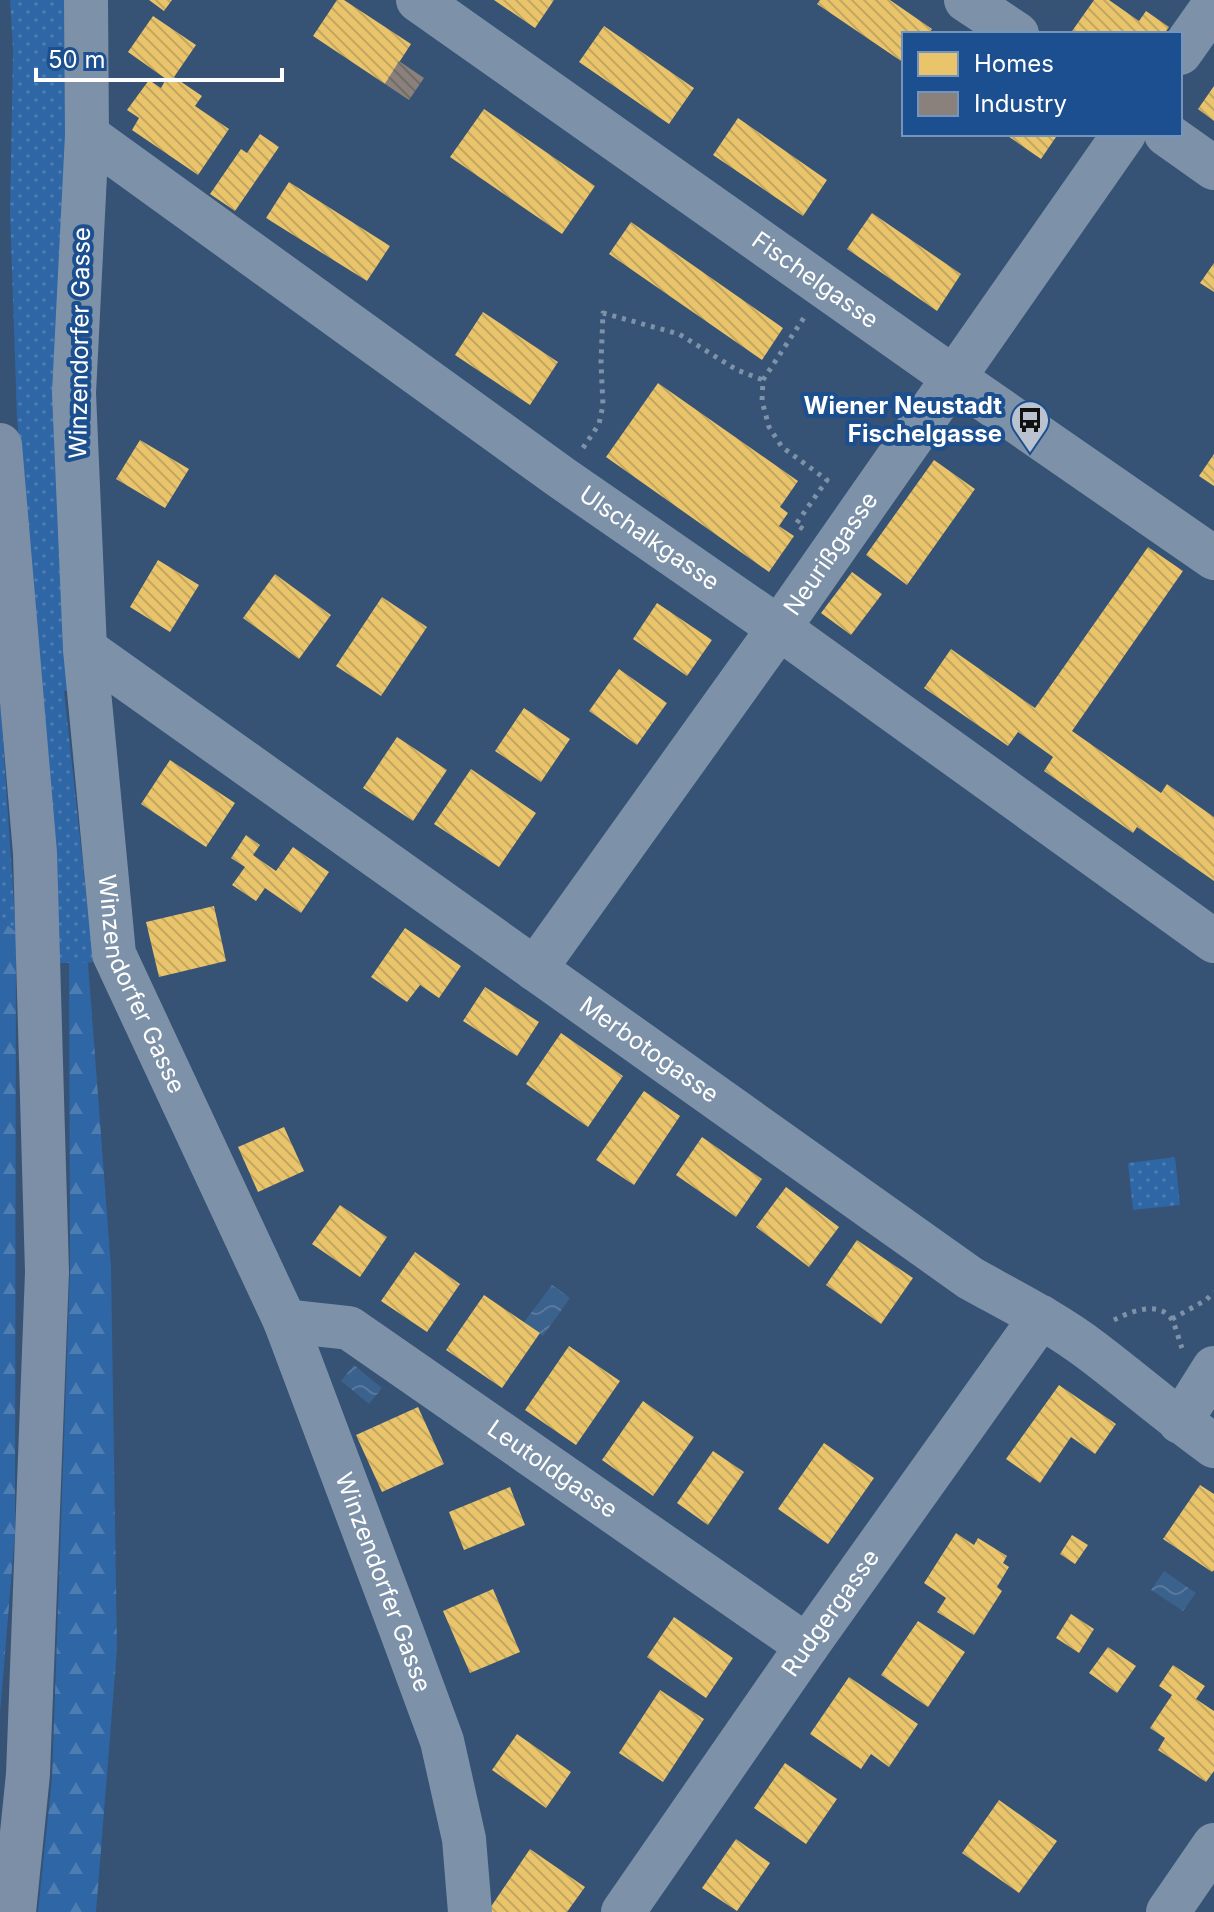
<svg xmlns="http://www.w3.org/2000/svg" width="1214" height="1912" font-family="Inter,sans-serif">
<defs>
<pattern id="green-dots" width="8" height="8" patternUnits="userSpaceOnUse" patternTransform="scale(2)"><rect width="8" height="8" fill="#2f66a5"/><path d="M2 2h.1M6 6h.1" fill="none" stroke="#4e7db2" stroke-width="1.8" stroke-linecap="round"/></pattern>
<pattern id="forest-firs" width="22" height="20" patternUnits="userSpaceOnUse" patternTransform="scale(2)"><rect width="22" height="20" fill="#2f66a5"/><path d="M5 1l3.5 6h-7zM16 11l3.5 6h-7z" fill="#4e7db2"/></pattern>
<pattern id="water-waves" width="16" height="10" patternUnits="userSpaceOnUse" patternTransform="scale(2)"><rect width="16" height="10" fill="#3b618d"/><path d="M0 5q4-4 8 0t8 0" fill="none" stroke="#58799e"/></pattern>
<pattern id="homes-back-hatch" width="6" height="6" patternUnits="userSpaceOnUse" patternTransform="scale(2)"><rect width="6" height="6" fill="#e9c46a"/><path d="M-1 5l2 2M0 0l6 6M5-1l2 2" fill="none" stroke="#c2a662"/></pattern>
<pattern id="industry-back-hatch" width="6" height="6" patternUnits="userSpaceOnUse" patternTransform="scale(2)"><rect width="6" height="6" fill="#8a817c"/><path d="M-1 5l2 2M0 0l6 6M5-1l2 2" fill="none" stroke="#716c69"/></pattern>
</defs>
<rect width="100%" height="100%" fill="#365274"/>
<path fill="url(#green-dots)" d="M10,0h60v690l-6,1 24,221 13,48 -13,3h-31l-7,-122 -33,-423 -7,-206 3,-162z
M0,703l1,9 15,220 -16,-13z
M1175,1157l5,48 -47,5 -5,-47z"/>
<path fill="url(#forest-firs)" d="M0,919l16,13 -1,601 -15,180z
M69,963h19l23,304 6,382 -21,263h-58l14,-134 18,-507z"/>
<path fill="url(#water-waves)" d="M552,1285l18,13 -27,38 -19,-14z
M354,1365l28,23 -13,16 -28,-23z
M1164,1571l32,22 -13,18 -32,-21z"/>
<path fill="url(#homes-back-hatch)" d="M149,0h23l-8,11z
M337,0h7l67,44 -26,40 -72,-48z
M494,0h60l-19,28z
M820,0h70l42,29 -3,5h-25v29l-87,-59z
M1094,0h15l30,21 7,-10 23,16 -5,7h-94z
M153,16l43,29 -22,32 28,19 -7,10 34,23 -31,46 -66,-45 7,-12 -12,-8 22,-30 12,8 5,-9 -38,-27z
M604,26l90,62 -25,36 -90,-62z
M1214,86v35l-16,-12z
M484,109l111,77 -33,48 -112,-77z
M738,118l89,62 -24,36 -90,-61z
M260,134l19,13 -44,64 -25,-17 31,-45 6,4z
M1005,134h53l-17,25z
M289,182l101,64 -23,35 -101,-63z
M872,213l89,61 -24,37 -90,-62z
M631,222l152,106 -21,32 -153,-106z
M1214,263v29l-14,-9z
M483,312l75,50 -28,43 -75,-50z
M658,383l140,98 -18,26 8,6 -9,13 15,10 -25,36 -163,-115z
M140,440l49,29 -24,39 -49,-29z
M1214,454v32l-15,-10z
M934,460l41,29 -68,96 -41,-30z
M1148,547l35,24 -111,160 89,62 6,-9 47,33v64l-77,-54 -4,6 -89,-62 9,-14 -35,-25 -10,14 -84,-58 27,-39 84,59z
M158,560l41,25 -29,47 -40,-25z
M852,572l30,22 -31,41 -30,-22z
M275,574l56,41 -32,44 -56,-41z
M382,597l45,30 -46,69 -45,-30z
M657,603l55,37 -25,36 -54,-37z
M619,669l48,34 -30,42 -48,-34z
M524,708l46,31 -29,43 -46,-31z
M397,737l50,33 -34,51 -50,-33z
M170,760l65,43 -29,44 -65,-43z
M471,769l65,44 -37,54 -65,-43z
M246,835l14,10 -7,10 23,16 17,-24 36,25 -28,41 -36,-25 -9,13 -24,-16 13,-18 -14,-9z
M214,906l12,55 -67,16 -13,-55z
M405,928l56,38 -22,32 -19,-13 -13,17 -36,-25z
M485,987l54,35 -22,34 -54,-35z
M561,1033l62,43 -35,51 -62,-43z
M644,1091l36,25 -46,69 -38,-25z
M284,1127l20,44 -46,21 -20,-45z
M702,1137l60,42 -26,38 -60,-42z
M786,1187l53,40 -30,40 -53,-40z
M340,1205l47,32 -27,40 -48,-33z
M857,1240l56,38 -32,46 -55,-39z
M415,1252l45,32 -33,48 -46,-31z
M484,1295l56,38 -38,55 -56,-38z
M569,1346l51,35 -44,64 -51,-35z
M1059,1385l57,39 -21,30 -24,-17 -31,46 -34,-24z
M643,1401l51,36 -41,59 -51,-36z
M418,1407l26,57 -62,28 -26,-57z
M824,1443l50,35 -46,66 -50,-35z
M713,1451l31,21 -36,53 -31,-22z
M1200,1485l14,9v76l-2,2 -49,-33z
M510,1487l15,38 -61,25 -15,-38z
M956,1533l18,12 4,-7 29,18 -4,7 6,4 -12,20 5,4 -28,44 -37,-23 9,-14 -22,-15z
M1072,1535l16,10 -13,19 -15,-10z
M493,1589l27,63 -50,21 -27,-62z
M1071,1614l23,15 -15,24 -23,-15z
M674,1617l59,41 -27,40 -59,-41z
M918,1621l47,31 -37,55 -47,-32z
M1108,1647l28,19 -19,27 -28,-20z
M1173,1665l32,21 -9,13 18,12v60l-8,11 -48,-32 7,-12 -15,-10 22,-33 -13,-9z
M849,1677l69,47 -29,43 -18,-13 -10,15 -51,-35z
M660,1690l44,29 -41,63 -44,-29z
M517,1734l54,38 -25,36 -54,-38z
M785,1763l52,36 -31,45 -52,-36z
M999,1800l58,41 -38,52 -57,-40z
M736,1839l34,24 -33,48 -35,-23z
M530,1849l55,38 -18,25h-77l-2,-1z"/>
<path fill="url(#industry-back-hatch)" d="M399,61l25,17 -15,22 -24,-16z"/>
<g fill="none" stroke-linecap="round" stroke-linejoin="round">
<path stroke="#7d92a8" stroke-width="5" stroke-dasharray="4 6" stroke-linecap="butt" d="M583,448l16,-24 4,-19 -2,-42 2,-50 76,21 58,36 26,10
M803,529l-7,-5 31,-44 -45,-33 -13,-20 -7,-26 1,-21 42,-64
M1172,1319l34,-19 8,-8
M1114,1320c15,-8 43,-19 56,-3 6,8 8,21 12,31"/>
<g stroke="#7d92a8" stroke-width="44">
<path id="s1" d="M86,0l1,135 -13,258 11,256 29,305 171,367 118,314 39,106 22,98 6,73"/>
<path id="s2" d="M418,0l536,378 260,180"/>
<path d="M966,0l51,34"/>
<path d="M1180,53l34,-48"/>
<path d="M1166,134l48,34"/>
<path id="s3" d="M87,135l475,343 217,150 435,313"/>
<path id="s4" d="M85,649l885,629c41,23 84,44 122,73 41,31 80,65 122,95"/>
<path id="s5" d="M535,969l244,-341 345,-494"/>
<path id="s6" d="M285,1321l64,7 458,318"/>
<path d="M1180,1422l34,-54"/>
<path id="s7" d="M623,1912l184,-266 234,-329"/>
<path d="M1168,1912l46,-67"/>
</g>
<path stroke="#7d8ea7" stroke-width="44" d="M0,445l35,408 12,419 -19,502 -14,138"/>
</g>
<defs>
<symbol id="bus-pin" viewBox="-11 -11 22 30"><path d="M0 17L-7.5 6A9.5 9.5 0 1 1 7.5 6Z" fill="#b9c2ce" stroke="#1b4f8f"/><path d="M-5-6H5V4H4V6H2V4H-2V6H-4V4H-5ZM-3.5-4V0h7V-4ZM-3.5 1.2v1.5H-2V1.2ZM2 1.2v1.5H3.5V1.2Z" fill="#111"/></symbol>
</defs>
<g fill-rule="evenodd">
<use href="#bus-pin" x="1008" y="398" width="44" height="60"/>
</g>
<g text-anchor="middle" stroke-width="8" stroke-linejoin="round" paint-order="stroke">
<g font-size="24" fill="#fff" stroke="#1b4f8f">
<text dy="8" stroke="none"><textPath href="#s2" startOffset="486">Fischelgasse</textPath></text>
<text transform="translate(80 343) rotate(-89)" y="8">Winzendorfer Gasse</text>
<text dy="8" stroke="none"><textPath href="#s3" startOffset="692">Ulschalkgasse</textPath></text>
<text dy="8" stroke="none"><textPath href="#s5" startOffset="510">Neurißgasse</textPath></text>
<text dy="8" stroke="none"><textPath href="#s1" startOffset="992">Winzendorfer Gasse</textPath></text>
<text dy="8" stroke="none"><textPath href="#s4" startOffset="692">Merbotogasse</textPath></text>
<text dy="8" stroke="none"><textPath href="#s6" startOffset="312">Leutoldgasse</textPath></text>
<text dy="8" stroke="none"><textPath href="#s1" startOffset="1640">Winzendorfer Gasse</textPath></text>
<text dy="8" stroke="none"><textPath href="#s7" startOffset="364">Rudgergasse</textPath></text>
</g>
<g font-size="24" font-weight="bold" fill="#fff" stroke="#1b4f8f" text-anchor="end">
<text x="1002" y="414">Wiener Neustadt<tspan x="1002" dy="28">Fischelgasse</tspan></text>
</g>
</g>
<rect x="902" y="32" width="280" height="104" fill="#1b4f8f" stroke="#7695bc" stroke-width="2"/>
<rect x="918" y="52" width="40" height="24" fill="#e9c46a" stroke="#7695bc" stroke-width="2"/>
<text x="974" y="72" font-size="24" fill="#ffffff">Homes</text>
<rect x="918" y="92" width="40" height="24" fill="#8a817c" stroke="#7695bc" stroke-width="2"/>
<text x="974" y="112" font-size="24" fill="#ffffff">Industry</text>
<path d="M36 68v12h246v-12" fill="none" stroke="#ffffff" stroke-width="4"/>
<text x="48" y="68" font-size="24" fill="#ffffff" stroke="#1b4f8f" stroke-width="6" paint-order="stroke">50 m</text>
</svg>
